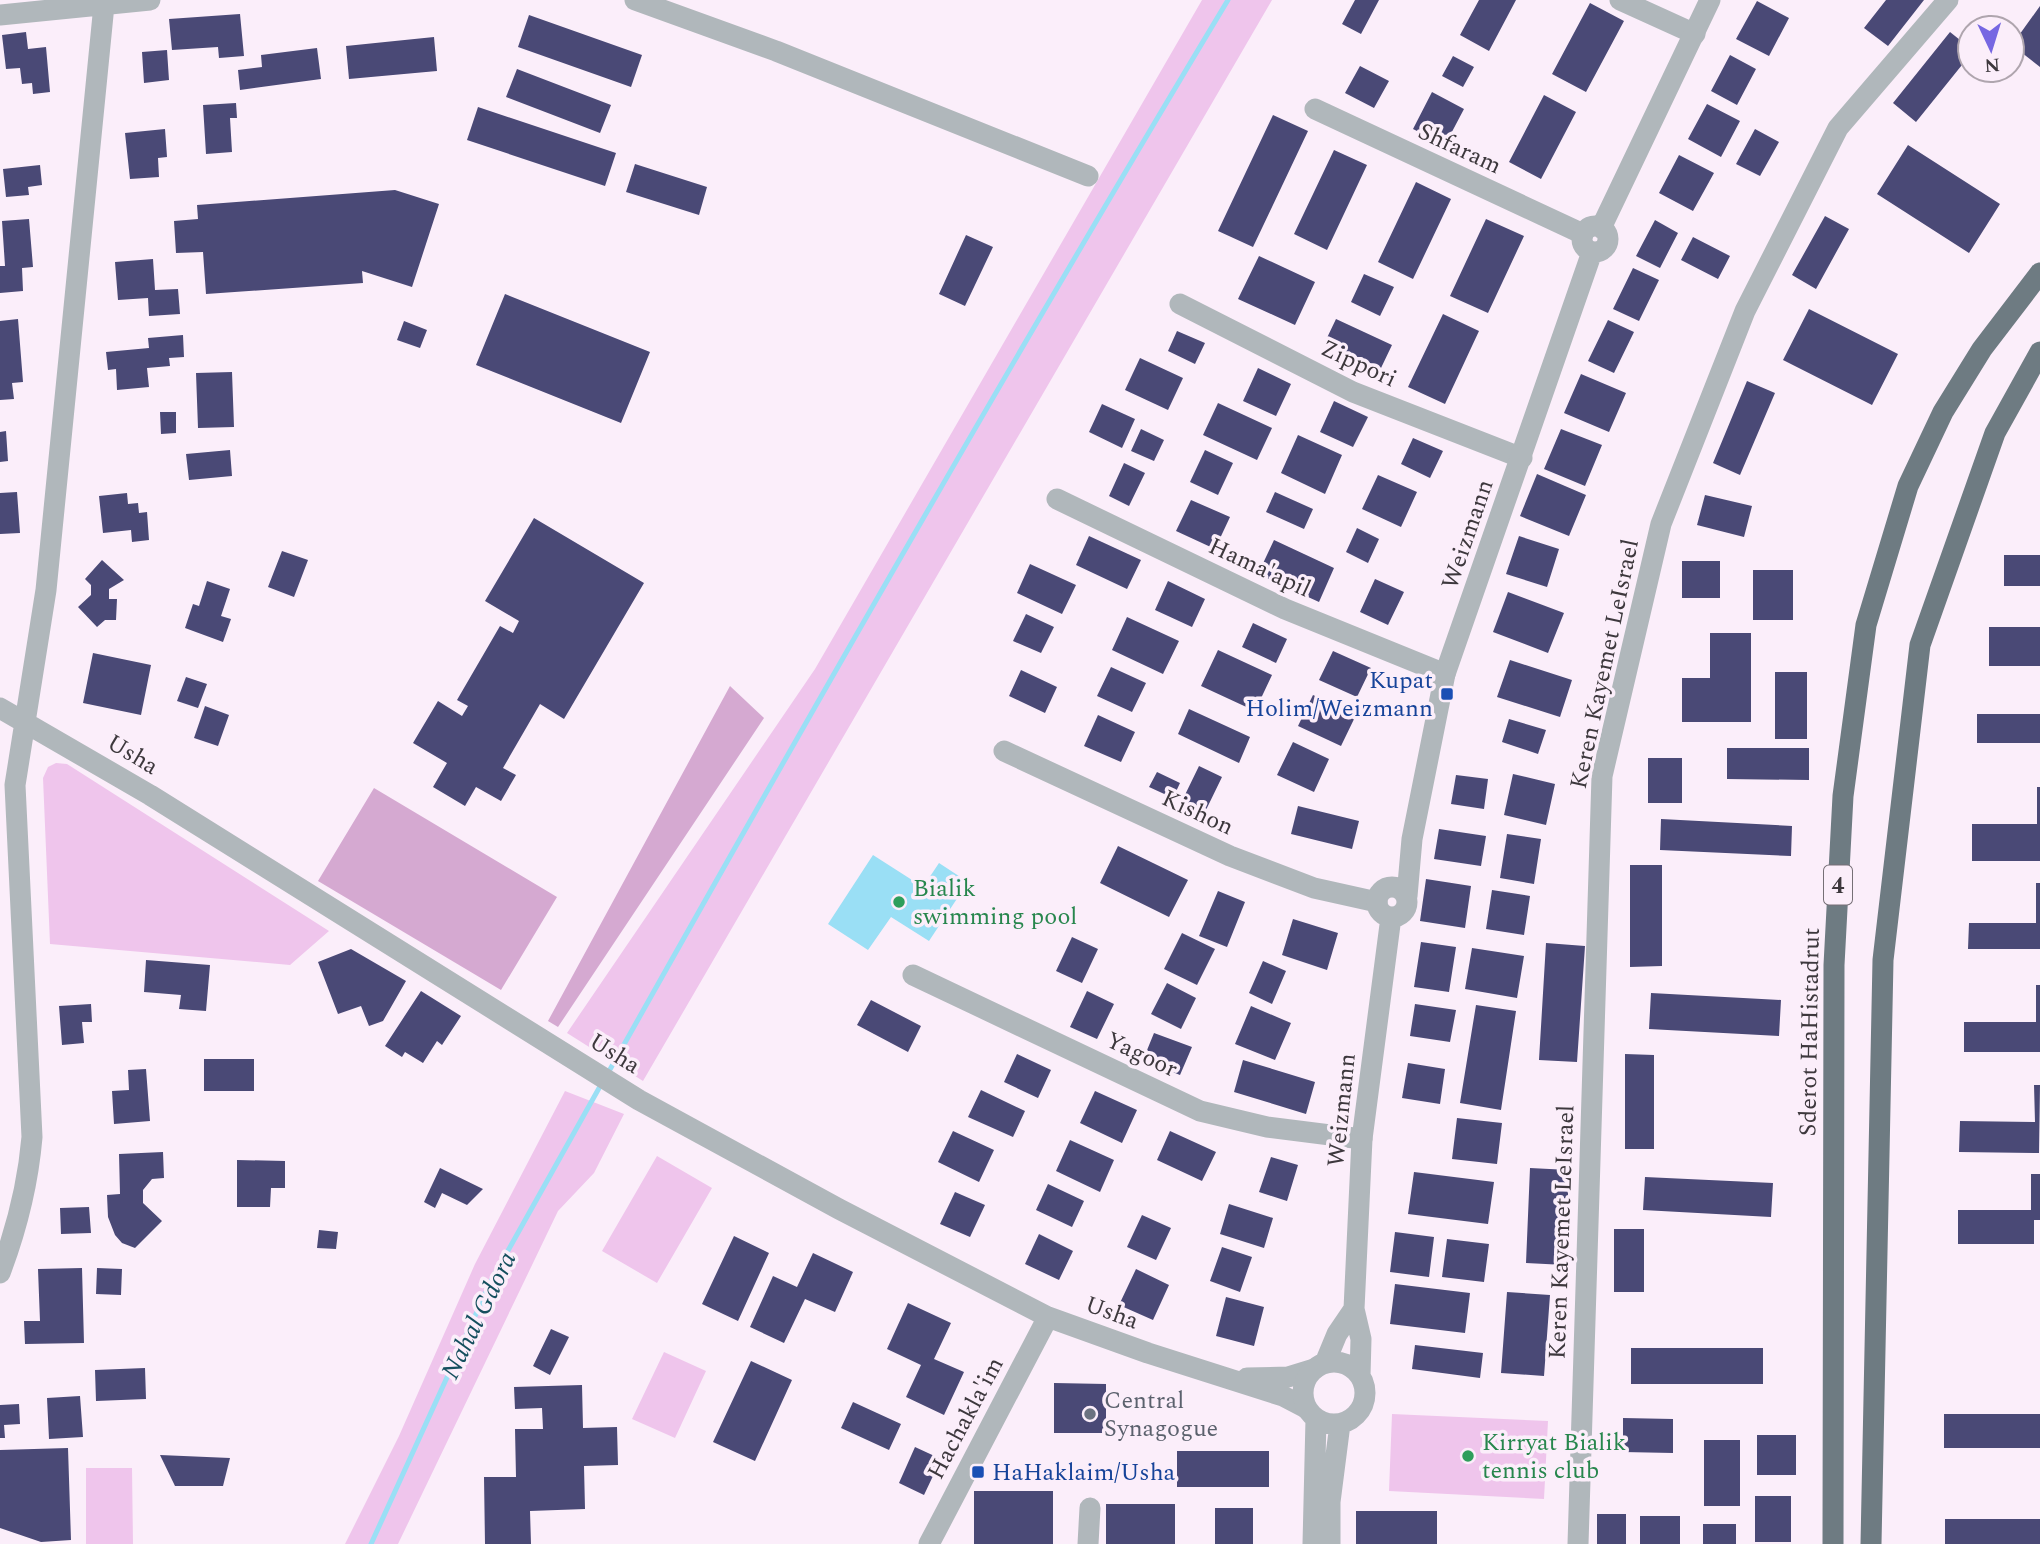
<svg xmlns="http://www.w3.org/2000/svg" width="2040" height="1544" font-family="Spectral,serif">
<rect width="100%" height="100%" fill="#fbeefa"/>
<path fill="#efc5ec" d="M1202,0h70l-629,1081 -76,-48 248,-364z
M56,763l11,1 262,167 -39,34 -240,-21 -7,-166 5,-11z
M565,1091l59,23 -30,59 -36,38 -160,333h-53l54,-108 76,-172z
M657,1156l55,32 -55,95 -55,-32z
M664,1352l42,19 -31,67 -43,-19z
M1392,1414l156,7 -4,78 -155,-8z
M86,1468h46l1,76h-47z"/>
<path fill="#d5a9d1" d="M730,686l34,32 -206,309 -10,-6z
M374,788l183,109 -56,93 -183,-109z"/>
<path fill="#9adff5" d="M873,855l50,32 16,-24 29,19 -39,59 -38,-24 -23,33 -40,-26z"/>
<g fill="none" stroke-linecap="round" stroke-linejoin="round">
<path stroke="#9adff5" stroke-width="5" d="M608,1073c202,-360 407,-719 620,-1073
M371,1544l120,-263 112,-200"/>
</g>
<path fill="#4a4976" d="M1355,0h24l-18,34 -19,-10z
M1479,0h37l-27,51 -29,-16z
M1886,0h38l-36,46 -24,-18z
M1757,1l32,17 -20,38 -33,-17z
M1590,3l34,18 -38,71 -34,-18z
M2040,6v61l-28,-22z
M240,14l4,42 -25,2 -1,-11 -46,3 -3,-31z
M529,15l113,40 -11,32 -113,-40z
M26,32l2,17 18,-2 4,45 -17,2 -1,-11 -10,1 -2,-16 -14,1 -4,-34z
M1950,32l20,16v7l-54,67 -23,-19z
M434,37l3,34 -88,8 -3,-33z
M317,48l4,31 -81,11 -2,-20 24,-3 -1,-12z
M167,50l2,30 -25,3 -2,-31z
M1730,55l26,14 -19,36 -26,-14z
M1453,56l21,11 -11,20 -21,-11z
M1360,66l29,15 -15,27 -29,-15z
M517,69l94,36 -11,28 -94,-36z
M1432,92l32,17 -19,36 -32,-16z
M1544,95l32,17 -35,67 -32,-17z
M236,103l1,15h-7l2,34 -26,2 -3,-49z
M1707,104l33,17 -19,36 -33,-18z
M478,107l138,46 -11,33 -138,-46z
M1273,115l35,16 -55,116 -35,-16z
M165,129l2,28 -9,1 1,19 -29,2 -5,-46z
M1755,129l24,13 -19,34 -24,-12z
M1908,145l92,59 -31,49 -92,-59z
M1334,150l33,15 -40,85 -33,-16z
M1679,155l35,18 -21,38 -34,-18z
M635,164l72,23 -8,28 -73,-23z
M40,165l2,20 -14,2 1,8 -23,2 -3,-28z
M1416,182l35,17 -38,80 -35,-17z
M395,190l44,14 -27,83 -50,-16 1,12 -157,11 -3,-42 -27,1 -2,-32 24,-2 -1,-14z
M1825,216l24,13 -33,60 -24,-14z
M29,219l4,48 -11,1 1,23 -23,2v-27h5l-3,-45z
M1486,219l38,17 -36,77 -38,-17z
M1655,220l23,13 -18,35 -24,-12z
M966,235l27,12 -28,59 -26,-12z
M1693,237l37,19 -12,23 -37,-19z
M1259,256l56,26 -20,43 -57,-26z
M153,259l2,31 23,-1 2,25 -31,2 -1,-18 -30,2 -3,-38z
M1633,268l26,12 -20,41 -26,-12z
M1364,274l30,13 -14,29 -29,-14z
M505,294l145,58 -29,71 -145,-58z
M1809,309l89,45 -26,51 -89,-45z
M1443,314l36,17 -34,73 -37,-17z
M18,319l5,63 -11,1 2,16 -14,1v-79z
M1336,319l56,26 -11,23 -56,-26z
M1608,320l26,12 -20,41 -26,-12z
M404,321l23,9 -7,18 -23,-8z
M1177,331l28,12 -10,21 -27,-13z
M183,335l1,22 -15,1 1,8 -23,2 2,19 -32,3 -1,-21 -8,1 -2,-18 43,-4 -1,-10z
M1140,358l43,20 -15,32 -43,-20z
M1258,368l33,16 -15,32 -33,-15z
M232,372l2,55 -36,1 -2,-55z
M1581,374l45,19 -17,39 -45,-19z
M1747,381l28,12 -35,82 -27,-12z
M1334,401l34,16 -15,30 -33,-15z
M1218,403l54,25 -15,32 -54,-25z
M1102,404l33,15 -13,29 -33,-16z
M160,412h16v21l-15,1z
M1141,429l23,11 -10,21 -23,-10z
M1561,429l41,16 -17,41 -41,-17z
M6,431l2,30 -8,1v-30z
M1298,435l44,20 -17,39 -44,-21z
M1413,438l30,13 -13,27 -29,-14z
M230,450l2,26 -43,4 -3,-26z
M1205,450l28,13 -15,32 -28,-13z
M1124,463l21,10 -16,33 -20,-10z
M1537,474l49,21 -17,41 -49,-20z
M1378,475l39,17 -16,35 -39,-18z
M17,492l3,41 -20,1v-41z
M1275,492l38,17 -9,20 -38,-17z
M127,493l1,11 10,-1 1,10 8,-1 2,28 -17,2 -1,-12 -28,3 -4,-37z
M1705,495l47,11 -8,31 -47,-12z
M1191,500l39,17 -15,32 -39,-18z
M534,518l110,65 -80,136 -24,-15 -37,64 13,7 -15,26 -25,-14 -11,19 -32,-19 14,-24 -34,-20 25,-42 24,15 6,-10 -11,-6 43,-74 13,7 6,-12 -34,-20z
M1357,528l22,11 -11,24 -22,-11z
M1089,536l52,24 -14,29 -51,-24z
M1519,536l40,13 -12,38 -41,-13z
M1274,540l60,28 -15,34 -61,-28z
M282,551l26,9 -14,37 -26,-10z
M2004,555h36v31h-36z
M102,560l22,20 -15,9v10h8l-1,21h-11l-8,7 -19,-20 13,-12v-10l-6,-6z
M1682,561h38v37h-38z
M1030,564l46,21 -14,29 -45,-21z
M1753,570h40v50h-40z
M1375,579l29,13 -16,33 -28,-13z
M207,581l23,8 -9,27 10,3 -8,23 -38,-14 8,-24 6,2z
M1168,581l37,18 -13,28 -37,-17z
M1508,592l56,21 -16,40 -55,-21z
M1026,614l28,13 -13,26 -28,-12z
M1127,617l52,24 -16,33 -51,-24z
M1253,623l34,16 -11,24 -34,-16z
M1989,627h51v39h-51z
M1710,633h41v89h-69v-44h28z
M1218,650l54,25 -17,36 -54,-25z
M1333,651l38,17 -14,29 -38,-17z
M93,653l58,12 -10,50 -58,-12z
M1510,660l62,20 -12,37 -63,-20z
M1111,667l35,16 -14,29 -35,-16z
M1021,670l36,17 -12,26 -36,-17z
M1775,672h32v67h-32z
M186,677l21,7 -9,24 -21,-7z
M1313,695l43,20 -15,31 -43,-20z
M205,706l24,9 -11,31 -24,-8z
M1189,709l61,28 -11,26 -61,-29z
M1977,714h63v29h-63z
M1098,715l37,17 -14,30 -37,-16z
M1509,719l37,11 -8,24 -36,-12z
M1293,742l36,17 -15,33 -37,-17z
M1727,748h82v32l-82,-1z
M1648,758h34v45h-34z
M1199,766l23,11 -17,35 -23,-11z
M1157,772l23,11 -7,15 -24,-11z
M1513,774l42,10 -9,41 -42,-10z
M1456,775l32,4 -4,30 -33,-5z
M2037,787h3v74h-68v-37h65z
M1298,806l61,15 -7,28 -61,-15z
M1661,819l131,7 -1,30 -131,-6z
M1439,829l47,7 -5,30 -47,-7z
M1507,834l34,5 -7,45 -34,-6z
M1118,846l70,34 -19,37 -69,-34z
M1630,865h32v101l-32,1z
M1426,879l45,7 -6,42 -45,-7z
M2036,883h4v66h-72l1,-26h67z
M1492,890l38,6 -6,39 -38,-6z
M1218,891l27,11 -18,45 -28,-11z
M1293,919l45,14 -11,37 -45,-15z
M1182,933l33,16 -18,36 -33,-16z
M1072,937l26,12 -16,34 -26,-12z
M1421,942l35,5 -7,45 -35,-5z
M1546,943l39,3 -8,116 -38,-2z
M1472,948l52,8 -7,42 -52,-9z
M351,949l55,32 -23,40 -14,5 -8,-20 -23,8 -20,-52z
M146,960l64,5 -4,46 -27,-2 2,-14 -37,-3z
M1263,961l23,10 -14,33 -23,-11z
M1167,983l29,15 -15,31 -30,-15z
M2036,985h4v67h-76v-30h72z
M421,991l40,25 -19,29 -5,-4 -14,22 -18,-11 -3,5 -17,-11z
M1087,991l27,13 -17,35 -27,-12z
M1651,993l130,7 -2,36 -130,-7z
M871,1000l50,26 -13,26 -51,-27z
M91,1004l1,18h-10l2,21 -22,2 -3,-39z
M1415,1004l41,6 -6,32 -40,-6z
M1476,1005l40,6 -15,99 -41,-7z
M1251,1006l40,17 -16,37 -40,-16z
M1154,1033l38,14 -12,28 -37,-15z
M1017,1054l34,16 -13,28 -34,-16z
M1625,1054l29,1v94h-29z
M204,1059h50v32h-50z
M1243,1060l72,22 -9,32 -72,-22z
M1408,1063l37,6 -5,35 -38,-6z
M146,1069l4,52 -36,3 -2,-33 17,-1 -1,-20z
M2034,1085h6l-1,68 -80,-1 1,-31 75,1z
M981,1090l44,21 -12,26 -45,-20z
M1095,1091l42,19 -15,33 -42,-20z
M1457,1118l45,5 -5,41 -45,-5z
M953,1131l41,19 -15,32 -41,-20z
M1170,1131l46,21 -14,29 -45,-21z
M1070,1140l44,20 -14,32 -44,-21z
M163,1152l1,26 -12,1 -9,11v13l19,18 -27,27 -13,-5 -7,-8 -7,-18 -1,-22 13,-1 -1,-40z
M1271,1157l27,8 -11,36 -28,-9z
M237,1160l48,1v27h-14l-1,19h-33z
M440,1168l43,21 -16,16 -25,-12 -7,15 -11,-6z
M1530,1168l39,2 -4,95 -39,-2z
M1414,1172l80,10 -6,42 -80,-10z
M2031,1174h9v46h-6v24h-76v-34h73z
M1645,1177l128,6 -2,34 -128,-7z
M1048,1184l36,17 -12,26 -36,-17z
M955,1192l30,13 -15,32 -30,-13z
M1229,1204l44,14 -9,30 -44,-14z
M89,1207l2,26 -30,1 -1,-26z
M1142,1215l29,13 -15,32 -29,-13z
M1614,1229h30v63h-30z
M319,1230l19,2 -2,17 -19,-1z
M1395,1232l39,5 -5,40 -39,-5z
M1039,1234l34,17 -14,29 -34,-16z
M734,1236l35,17 -31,68 -36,-17z
M1447,1239l42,5 -5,38 -42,-5z
M1222,1247l30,10 -12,35 -30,-11z
M813,1253l40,19 -18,40 -30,-13 -21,44 -34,-16 23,-51 24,11z
M82,1268l2,75 -59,1 -1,-23h16l-2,-52z
M97,1268l25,1 -1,26 -25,-1z
M1136,1269l33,16 -16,35 -34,-15z
M1395,1284l75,9 -5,40 -75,-9z
M1507,1292l43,3 -6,81 -43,-3z
M1226,1297l38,10 -10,39 -38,-10z
M908,1303l43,20 -17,36 30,13 -20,43 -38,-18 15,-32 -34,-16z
M551,1329l18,8 -19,38 -17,-9z
M1415,1345l68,8 -3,25 -68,-9z
M1631,1348h132v36h-132z
M751,1361l41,19 -37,81 -42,-19z
M145,1368l1,31 -50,2 -1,-31z
M1054,1383l52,1v49h-52z
M582,1385l1,43 34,-1 1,38 -34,1 1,43 -55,2 1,33h-46l-1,-67h32l-1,-48h28l-1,-21 -27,1 -1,-22z
M80,1396l3,41 -34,2 -2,-41z
M853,1402l48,22 -12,26 -48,-22z
M19,1404l1,20 -16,1 1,13h-5v-33z
M1944,1414h96v34h-96z
M1623,1418l50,1v34l-50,-1z
M1757,1435h39v40h-39z
M1704,1440h36v66h-36z
M915,1447l26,12 -17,36 -25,-12z
M68,1448l3,92 -30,2 -41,-14v-78z
M1177,1451h92v36h-92z
M160,1455l70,3 -7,28h-48z
M974,1491h79v53h-79z
M1755,1496h36v46h-36z
M1106,1504h69v40h-69z
M1215,1508h38v36h-38z
M1356,1511h81v33h-81z
M1597,1514h29v30h-29z
M1640,1516h40v28h-40z
M1945,1519h95v25h-95z
M1703,1524h33v20h-33z"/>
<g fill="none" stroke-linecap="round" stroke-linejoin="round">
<path stroke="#b0b7bb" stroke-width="21" d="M635,0l141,51 312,125
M1620,0l75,34
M0,15l150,-15
M1315,109l268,125
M1180,304l173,88 169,66
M1057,499l228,110 160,65
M0,708l150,87 489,305 200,109 209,108 100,36 135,43 23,12
M1004,751l226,105 84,32 63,14
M913,975l287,136 67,16 95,12
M0,1273c17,-45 28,-89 32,-136l-17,-352 31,-195 58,-585
M1247,1378l41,-1 26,-8
M929,1544l119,-227
M1088,1544l2,-36
M1578,1544l24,-768 59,-252 84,-213 93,-183 110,-128"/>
<path stroke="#b0b7bb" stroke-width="21" d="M1582 239a13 13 0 1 1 26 0a13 13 0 1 1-26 0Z
M1601,228l109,-228
M1377 902a15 15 0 1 1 30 0a15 15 0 1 1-30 0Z
M1407,896l5,-57 33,-165 147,-422
M1303 1393a31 31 0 1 1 62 0a31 31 0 1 1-62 0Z
M1325,1363l12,-29 17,-25
M1360,1376l1,-37 -7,-30 8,-170 29,-222
M1313,1544l3,-125
M1330,1544v-42l10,-78"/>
<path stroke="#6e7b82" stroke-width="21" d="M1833,1544l1,-579 9,-169 23,-171 42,-139 35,-74 39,-63 58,-76
M1871,1544l12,-584 37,-315 75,-212 45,-81"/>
</g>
<g fill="#1a4fb4" stroke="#fbeefa" stroke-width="2.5">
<rect x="1440" y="687" width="14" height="14" rx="3.5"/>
<rect x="971" y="1465" width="14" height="14" rx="3.5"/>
</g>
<g fill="#2e9e5b" stroke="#fbeefa" stroke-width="2.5">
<circle cx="899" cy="902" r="7"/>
<circle cx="1468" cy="1456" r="7"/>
</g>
<circle fill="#6b7280" stroke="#fbeefa" stroke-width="2.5" cx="1090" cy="1414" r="7"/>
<g text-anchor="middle" stroke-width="7" stroke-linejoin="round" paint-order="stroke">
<rect fill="#fbeefa" stroke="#766f76" stroke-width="2" x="1824" y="865.5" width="28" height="39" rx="5"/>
<g font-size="23" font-weight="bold" fill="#3d383d">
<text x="1838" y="893">4</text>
</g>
<g font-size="24" fill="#3d383d" stroke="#fbeefa">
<text transform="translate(1460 148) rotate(25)" y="8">Shfaram</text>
<text transform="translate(1359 363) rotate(25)" y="8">Zippori</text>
<text transform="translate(1467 534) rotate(-71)" y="8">Weizmann</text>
<text transform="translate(1260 567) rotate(25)" y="8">Hama'apil</text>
<text transform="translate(1604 664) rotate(-78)" y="8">Keren Kayemet LeIsrael</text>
<text transform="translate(133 754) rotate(31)" y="8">Usha</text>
<text transform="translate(1198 812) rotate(25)" y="8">Kishon</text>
<text transform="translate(1809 1032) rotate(-89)" y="8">Sderot HaHistadrut</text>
<text transform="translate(615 1053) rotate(32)" y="8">Usha</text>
<text transform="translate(1142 1054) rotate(25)" y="8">Yagoor</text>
<text transform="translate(1341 1110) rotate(-84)" y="8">Weizmann</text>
<text transform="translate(1561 1232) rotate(-88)" y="8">Keren Kayemet LeIsrael</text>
<text transform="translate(1112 1312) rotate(20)" y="8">Usha</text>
<text transform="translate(965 1418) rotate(-62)" y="8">Hachakla'im</text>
</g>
<g font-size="24" fill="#164399" stroke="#fbeefa" text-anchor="end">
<text x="1433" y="688">Kupat<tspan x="1433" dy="28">Holim/Weizmann</tspan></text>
<text x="992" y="1480" text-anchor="start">HaHaklaim/Usha</text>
</g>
<g font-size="24" fill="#27864d" stroke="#fbeefa" text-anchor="start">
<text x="913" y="896">Bialik<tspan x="913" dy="28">swimming pool</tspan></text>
<text x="1482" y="1450">Kirryat Bialik<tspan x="1482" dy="28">tennis club</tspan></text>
</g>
<g font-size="24" fill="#5b616d" stroke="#fbeefa" text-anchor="start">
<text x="1104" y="1408">Central<tspan x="1104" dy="28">Synagogue</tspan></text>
</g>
<g font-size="26" font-style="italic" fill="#154f5e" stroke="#fbeefa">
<text transform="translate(478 1315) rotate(-64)" y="9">Nahal Gdora</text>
</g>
</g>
<g transform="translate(1991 49) rotate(176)"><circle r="33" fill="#fbeefa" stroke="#afa5ae" stroke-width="2"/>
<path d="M0-5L12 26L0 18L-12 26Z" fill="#7667e2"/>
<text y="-10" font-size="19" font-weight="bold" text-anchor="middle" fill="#3d383d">N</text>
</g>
</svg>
